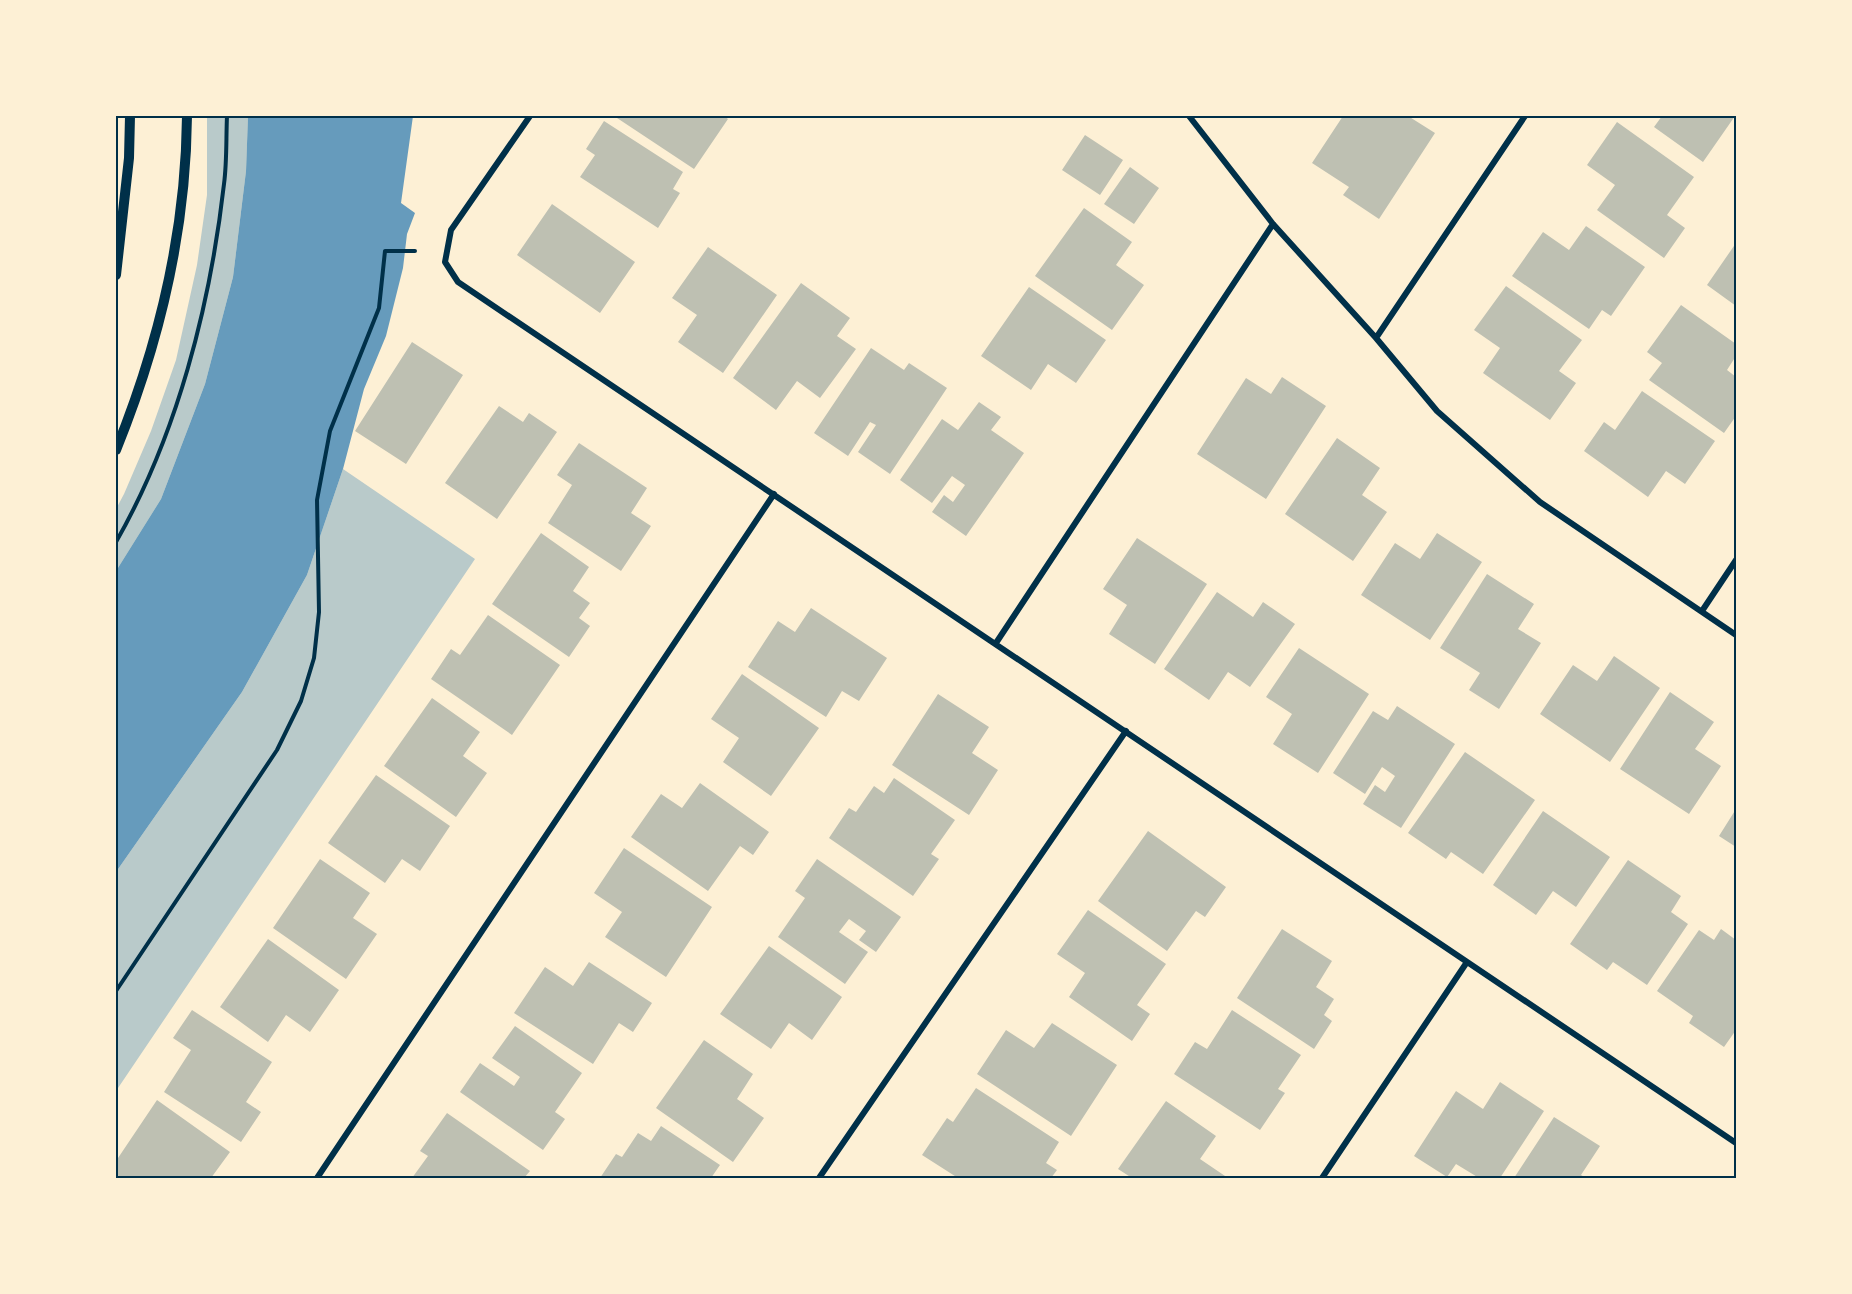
<svg xmlns="http://www.w3.org/2000/svg" width="1852" height="1294" font-family="'Fira Sans',sans-serif">
<rect width="100%" height="100%" fill="#fdf0d5"/>
<path fill="#b9caca" d="M207,116h41l-2,55 -13,106 -28,107 -44,115 -45,72v-62l8,-15 27,-63 25,-71 21,-95 10,-70z
M343,469l132,90 -359,532v-219l126,-180 65,-117z"/>
<path fill="#669bbc" d="M248,116h165l-12,87 14,10 -8,21 -4,34 -17,68 -22,53 -21,80 -36,106 -65,117 -126,180v-301l45,-72 44,-115 28,-107 13,-106z"/>
<path fill="#bec0b2" d="M614,116h110l4,3 -34,50z
M1343,116h65l27,17 -56,86 -36,-24 6,-8 -37,-24z
M1662,116h73l-32,46 -49,-35z
M604,121l79,51 -10,17 7,4 -22,35 -78,-51 15,-22 -9,-6z
M1617,122l77,55 -27,38 18,13 -21,30 -67,-48 18,-25 -28,-20z
M1085,135l38,25 -23,35 -38,-25z
M1130,167l29,21 -25,36 -30,-20z
M552,204l83,58 -35,51 -83,-58z
M1084,208l48,34 -16,23 28,20 -32,45 -77,-54z
M1586,226l59,41 -34,49 -9,-6 -13,19 -77,-53 31,-44 26,18z
M1736,243v63l-29,-21z
M708,247l69,48 -54,78 -45,-31 19,-27 -25,-17z
M801,283l49,35 -13,18 19,13 -36,49 -23,-17 -21,29 -43,-32z
M1506,286l76,54 -23,31 17,12 -26,37 -67,-47 17,-25 -26,-18z
M1029,287l77,53 -30,43 -28,-19 -17,26 -50,-34z
M1681,305l55,39v12l-9,14 9,7v39l-12,17 -75,-53 13,-17 -15,-11z
M412,342l51,33 -57,89 -51,-33z
M871,348l33,22 5,-7 38,25 -57,86 -32,-22 18,-27 -6,-3 -22,34 -34,-23z
M1282,377l44,29 -60,93 -69,-45 49,-76 25,16z
M1642,391l73,50 -30,43 -19,-13 -18,26 -64,-46 20,-29 11,8z
M979,402l22,15 -10,13 33,23 -58,83 -34,-24 12,-17 9,7 12,-17 -13,-9 -20,27 -32,-23 42,-61 16,11z
M499,406l24,16 6,-9 28,19 -60,87 -52,-36z
M1337,438l43,30 -18,27 25,17 -34,49 -68,-47z
M579,443l68,45 -16,25 20,13 -30,45 -73,-48 24,-38 -15,-10z
M541,533l48,34 -16,24 17,12 -11,15 11,8 -21,31 -77,-53z
M1437,533l45,29 -52,78 -69,-45 34,-52 25,16z
M1137,538l70,46 -52,80 -46,-30 18,-29 -24,-16z
M1487,574l47,30 -16,25 23,14 -42,66 -30,-19 11,-17 -40,-25z
M1217,592l36,25 10,-15 32,22 -45,63 -22,-15 -19,28 -45,-31z
M811,608l76,50 -28,43 -17,-10 -16,26 -78,-50 30,-46 17,11z
M488,615l72,50 -48,70 -81,-56 20,-30 9,6z
M1299,648l70,46 -51,79 -45,-29 19,-30 -26,-17z
M1614,656l46,32 -50,74 -70,-48 33,-49 24,16z
M742,674l77,54 -48,68 -48,-34 16,-24 -28,-19z
M1670,692l44,30 -19,27 26,17 -32,48 -69,-45z
M938,694l51,33 -17,26 26,17 -29,45 -77,-50z
M432,698l48,34 -17,24 24,17 -31,44 -72,-51z
M1397,706l58,38 -54,84 -38,-24 12,-19 10,7 10,-16 -13,-9 -17,27 -32,-21 40,-62 15,9z
M1465,752l70,48 -52,74 -32,-22 -5,7 -38,-26z
M376,775l74,51 -30,45 -18,-12 -17,24 -57,-40z
M894,778l61,42 -24,34 8,5 -26,37 -84,-58 20,-30 7,4 18,-26 10,7z
M700,783l69,49 -16,23 -13,-9 -32,45 -77,-54 30,-43 21,14z
M1736,809v38l-17,-11z
M1543,811l67,46 -34,50 -23,-16 -17,24 -43,-30z
M1148,831l78,56 -21,30 -9,-6 -29,40 -69,-50z
M624,848l88,59 -46,70 -61,-40 17,-25 -28,-19z
M320,859l50,34 -17,25 24,16 -31,45 -73,-51z
M817,859l84,58 -25,35 -17,-12 7,-9 -17,-12 -10,13 29,20 -23,32 -67,-47 27,-39 -10,-7z
M1628,860l53,36 -10,16 17,12 -41,61 -34,-23 -6,8 -37,-26z
M1088,910l78,54 -29,41 13,9 -18,27 -63,-44 16,-24 -28,-19z
M1282,929l50,32 -16,26 18,12 -10,16 8,6 -18,28 -77,-51z
M1721,929l15,11v90l-12,17 -35,-24 4,-7 -36,-25 42,-61 15,10z
M268,939l71,51 -29,42 -24,-17 -18,27 -48,-35z
M769,946l73,51 -30,43 -23,-17 -18,26 -51,-35z
M589,962l63,41 -19,29 -14,-9 -26,41 -79,-51 31,-46 28,19z
M192,1010l80,52 -26,40 15,10 -20,30 -77,-50 27,-42 -18,-12z
M1232,1010l69,45 -23,34 7,4 -25,37 -86,-56 21,-32 12,7z
M1052,1023l65,42 -46,71 -94,-62 29,-44 28,18z
M515,1026l67,47 -27,39 10,7 -22,31 -83,-58 20,-29 34,23 6,-9 -28,-19z
M704,1040l49,34 -16,25 27,19 -31,44 -77,-54z
M1500,1082l44,29 -44,67h-21l-23,-14 -9,13 -33,-21 42,-65 27,18z
M976,1088l83,54 -13,21 11,7 -6,8h-93l-36,-23 25,-37 6,4z
M157,1100l73,52 -19,26h-90l-5,-4v-13z
M1166,1101l50,35 -16,23 28,19h-96l-14,-9z
M447,1113l83,58 -6,7h-112l16,-22 -8,-5z
M1554,1117l46,29 -19,29 5,3h-72z
M661,1126l59,39 -9,13h-111l16,-24 6,3 16,-24 13,8z"/>
<g fill="none" stroke-linecap="round" stroke-linejoin="round">
<path stroke="#003049" stroke-width="4" d="M116,542c61,-107 94,-235 108,-358 3,-22 2,-46 3,-68
M116,991l161,-241 24,-49 13,-43 5,-46 -2,-112 13,-69 49,-123 6,-57h30"/>
<path stroke="#003049" stroke-width="6" d="M530,116l-79,114 -6,32 13,20 1278,861
M1189,116l84,108 103,114 61,73 103,91 196,133
M1376,338l149,-222
M1702,611l34,-51
M996,643l277,-419
M317,1178l457,-684
M819,1178l307,-447
M1322,1178l145,-216"/>
<path stroke="#003049" stroke-width="10" d="M116,275l13,-117 1,-42
M116,450c43,-106 70,-220 71,-334"/>
</g>
<rect width="1852" height="1294" fill="none" stroke="#fdf0d5" stroke-width="234"/>
<rect x="117" y="117" width="1618" height="1060" fill="none" stroke="#003049" stroke-width="2"/>
</svg>
